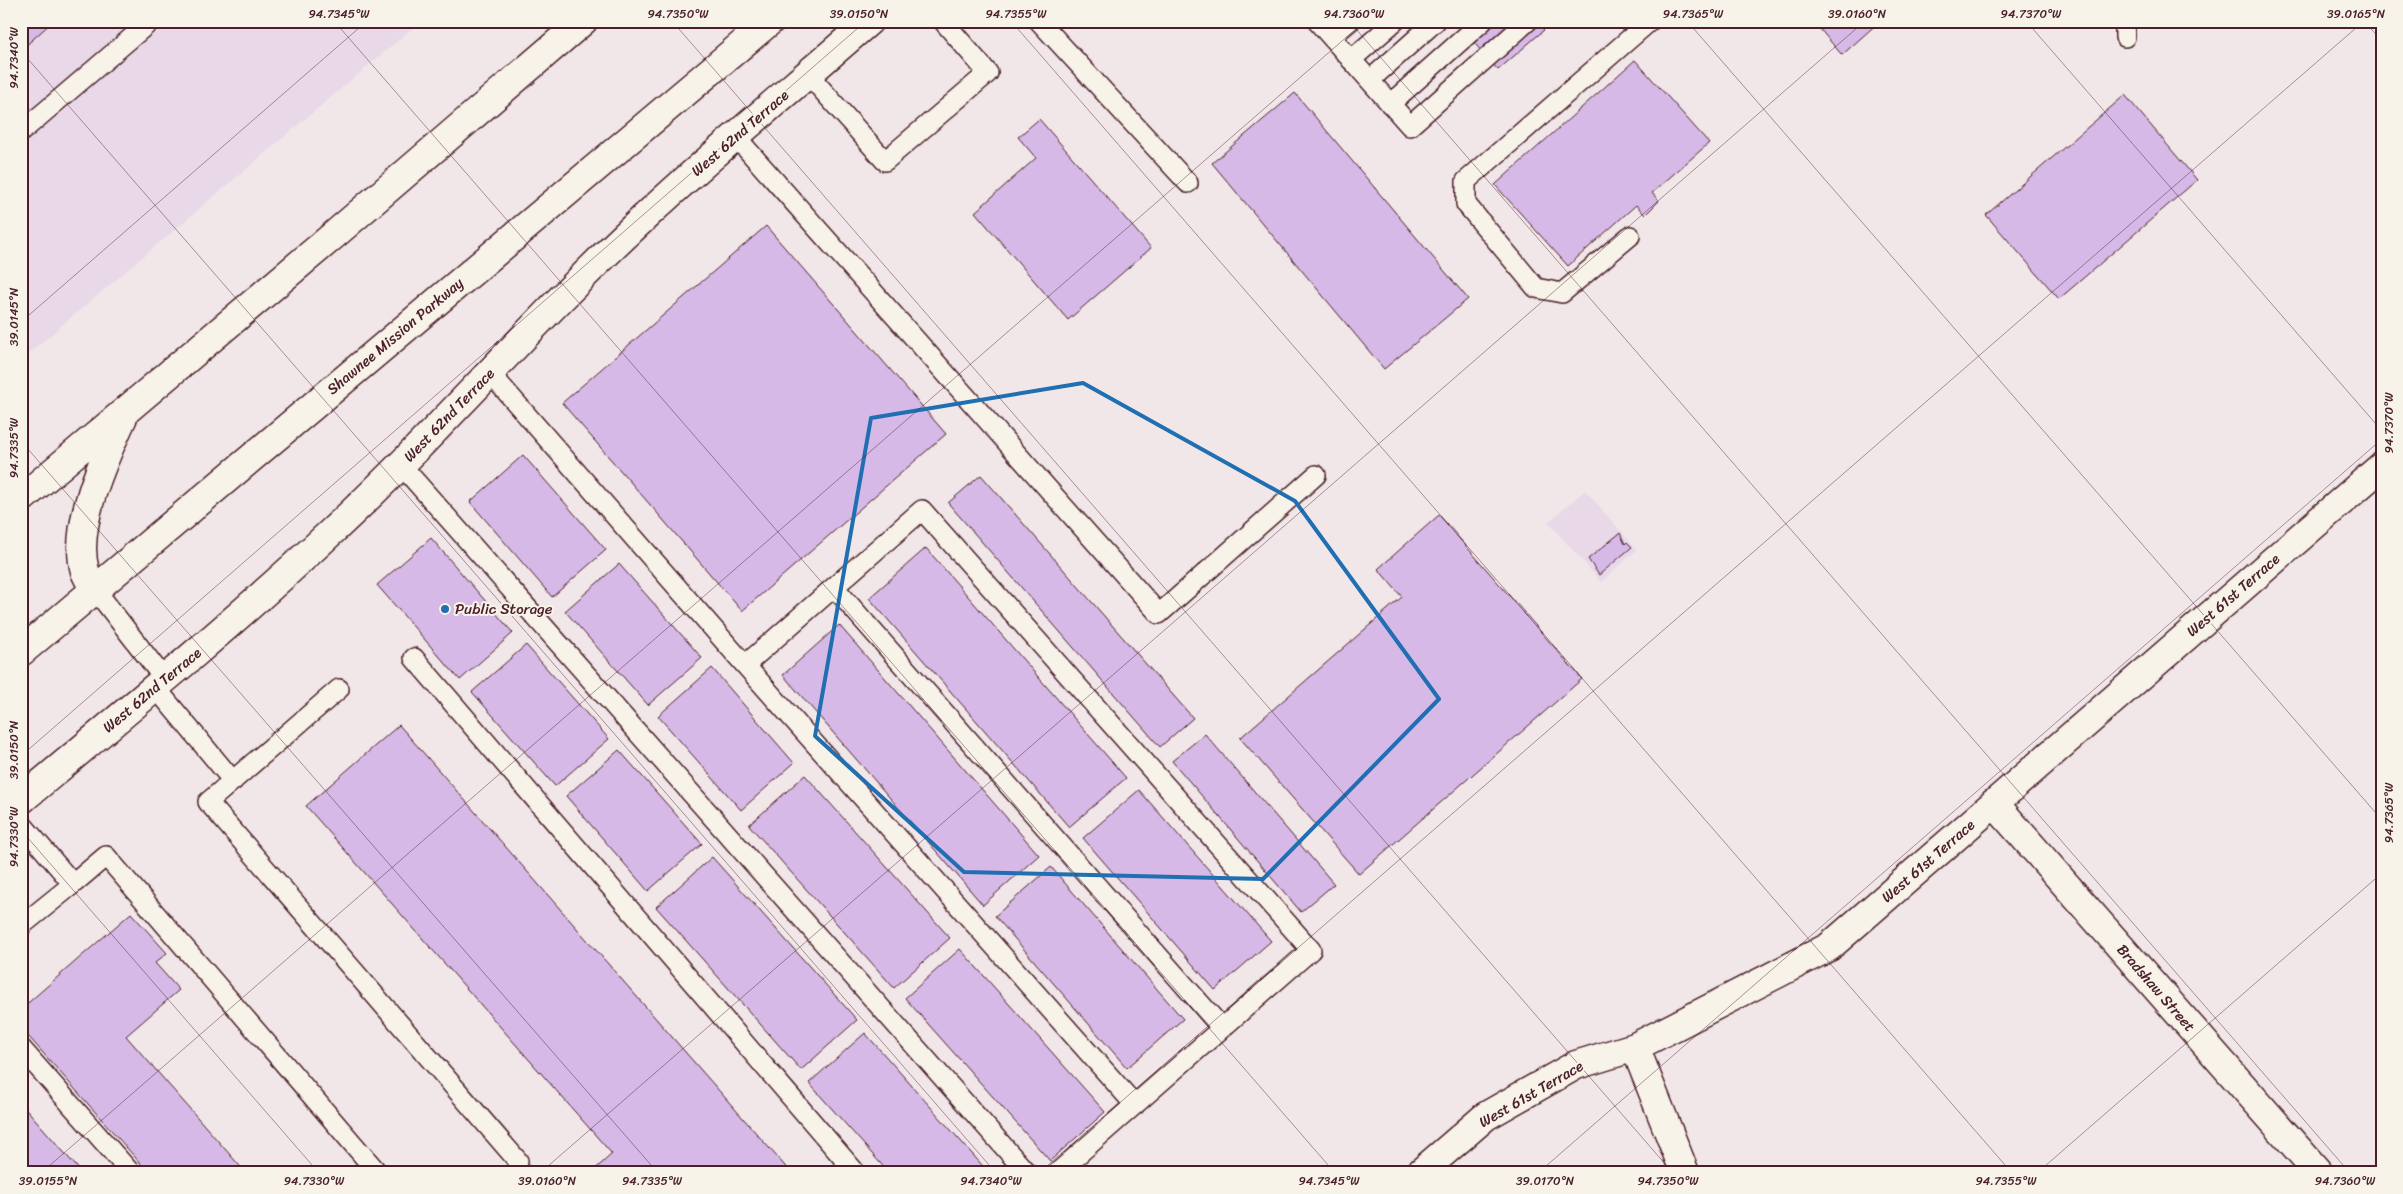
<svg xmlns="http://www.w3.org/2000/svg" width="2403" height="1194" font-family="Sriracha,sans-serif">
<rect width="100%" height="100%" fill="#f1e7e8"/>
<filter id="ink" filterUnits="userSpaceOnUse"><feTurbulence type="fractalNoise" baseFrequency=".02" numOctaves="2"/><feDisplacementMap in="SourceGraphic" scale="10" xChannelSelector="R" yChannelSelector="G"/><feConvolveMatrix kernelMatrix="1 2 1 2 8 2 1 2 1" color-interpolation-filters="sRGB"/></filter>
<g filter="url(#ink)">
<path fill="#e9d9e8" d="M21,21h400l-400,339z
M1585,490l52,60 -36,32 -53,-60z"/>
<path fill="#d7b9e7" stroke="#4a1f2b" d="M21,21h32l-32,29z
M1455,21h81l8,9 -46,40z
M1813,21h67l-38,34z
M1635,60l74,83 -57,50 7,8 -14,14 -9,-10 -68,61 -73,-81z
M1295,93l173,206 -84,70 -172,-206z
M2125,95l72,85 -138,119 -73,-84z
M1039,119l112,129 -83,72 -93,-108 61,-54 -18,-21z
M766,226l180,208 -204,177 -180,-208z
M523,455l83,95 -54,47 -82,-95z
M981,475l212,243 -33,29 -212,-244z
M1439,515l143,164 -223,195 -119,-136 162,-141 -24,-28z
M1620,533l5,11 2,-2 5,5 -33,28 -11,-16z
M431,538l82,95 -53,47 -83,-95z
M926,548l200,230 -57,49 -200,-229z
M619,564l83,94 -54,47 -83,-94z
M839,625l200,230 -56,50 -200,-230z
M526,645l83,94 -54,47 -83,-94z
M712,668l82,95 -53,47 -83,-94z
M399,725l392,448h-200l21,-19 -306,-348z
M1205,734l129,150 -33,28 -129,-151z
M619,750l83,94 -54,47 -82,-95z
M805,775l145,163 -56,50 -145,-163z
M1139,790l132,151 -56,49 -132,-152z
M712,857l145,163 -56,50 -145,-163z
M1051,867l132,152 -56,49 -132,-152z
M131,913l36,40 -12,10 24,27 -53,46 120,137h-97l-128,-145v-19z
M960,949l145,163 -55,49 -145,-163z
M865,1033l124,140h-100l-80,-90z
M21,1103l61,70h-61z"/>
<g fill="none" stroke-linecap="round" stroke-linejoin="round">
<defs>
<path id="service" d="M1039,21l149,162
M1317,21l93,105 118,-105
M2125,21v16
M1331,37l19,-16
M1351,60l44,-39
M808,74l77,87 103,-88 -45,-52
M1370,80l66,-59
M1390,104l93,-83
M21,132l130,-111
M736,137l423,477 157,-139
M1630,236l-68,57 -26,-5 -70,-84v-23l184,-160
M490,373l255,292 177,-155 389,440 -254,223
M401,465l626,708
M834,587l388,441
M94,588l71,92
M414,658l442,515
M745,665l390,440
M156,688l77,93
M339,689l-131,113 310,359 -2,12
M21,823l52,61 -52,42
M73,884l33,-28 272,317
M21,1048l110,125"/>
<path id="minor" d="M21,800c104,-87 208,-173 307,-265 111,-102 208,-218 319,-320 72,-67 148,-129 222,-194
M1994,803l325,370
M1635,1047l50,126
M1420,1173l66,-57 90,-51 59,-18 194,-100 553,-481"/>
<path id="trunk" d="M21,499l313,-264 249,-214
M94,588c-3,-5 -7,-11 -9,-17 -13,-44 20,-115 38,-154
M21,652l749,-631"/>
</defs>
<use href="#service" stroke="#4a1f2b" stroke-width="22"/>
<use href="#minor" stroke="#4a1f2b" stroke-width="31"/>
<use href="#trunk" stroke="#4a1f2b" stroke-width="31"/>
<use href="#service" stroke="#f7f3e8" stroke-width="19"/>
<use href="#minor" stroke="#f7f3e8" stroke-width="28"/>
<use href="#trunk" stroke="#f7f3e8" stroke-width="28"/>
</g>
</g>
<path fill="none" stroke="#1f6fb2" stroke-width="4" stroke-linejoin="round" d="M1083,383l212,118 144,198 -176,180 -299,-7 -149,-136 56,-318z"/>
<path fill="none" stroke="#4a1f2b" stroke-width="1" stroke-opacity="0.45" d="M334,21l1001,1152M672,21l1001,1152M1011,21l1001,1152M1349,21l1001,1152M1687,21l695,799M2026,21l356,410M2364,21l18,20M21,51l975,1122M21,322l346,-301M21,441l637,732M21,756l845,-735M21,830l298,343M41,1173l1324,-1152M540,1173l1325,-1152M1039,1173l1325,-1152M1538,1173l844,-734M2037,1173l345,-300"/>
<circle fill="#1f6fb2" stroke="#f7f3e8" stroke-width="2" cx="445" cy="609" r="5"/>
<g text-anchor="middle" stroke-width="4" stroke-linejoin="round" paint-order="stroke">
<g font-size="15" fill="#4a1f2b" stroke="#f7f3e8">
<text transform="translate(740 133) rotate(-41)" y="5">West 62nd Terrace</text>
<text transform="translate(395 336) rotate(-40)" y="5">Shawnee Mission Parkway</text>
<text transform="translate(449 415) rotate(-46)" y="5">West 62nd Terrace</text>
<text transform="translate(2233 595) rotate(-41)" y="5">West 61st Terrace</text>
<text transform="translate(152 690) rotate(-40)" y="5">West 62nd Terrace</text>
<text transform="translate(1928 861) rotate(-41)" y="5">West 61st Terrace</text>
<text transform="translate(2156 988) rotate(49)" y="5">Bradshaw Street</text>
<text transform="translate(1531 1094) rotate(-30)" y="5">West 61st Terrace</text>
</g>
<g font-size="15" fill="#4a1f2b" stroke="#f7f3e8" text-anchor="start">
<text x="455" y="614">Public Storage</text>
</g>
</g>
<rect width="2403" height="1194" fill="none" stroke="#f7f3e8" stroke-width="55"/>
<rect x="28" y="28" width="2348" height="1138" fill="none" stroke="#4a1f2b" stroke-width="2"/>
<g font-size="12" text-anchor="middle" fill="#4a1f2b">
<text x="339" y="18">94.7345°W</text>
<text x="678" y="18">94.7350°W</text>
<text x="859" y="18">39.0150°N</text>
<text x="1016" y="18">94.7355°W</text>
<text x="1354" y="18">94.7360°W</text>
<text x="1693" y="18">94.7365°W</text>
<text x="1857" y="18">39.0160°N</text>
<text x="2031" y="18">94.7370°W</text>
<text x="2356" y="18">39.0165°N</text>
<text transform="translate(14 58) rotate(-90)" y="4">94.7340°W</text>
<text transform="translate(14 317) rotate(-90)" y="4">39.0145°N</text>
<text transform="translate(2389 423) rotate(-90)" y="4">94.7370°W</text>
<text transform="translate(14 448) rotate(-90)" y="4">94.7335°W</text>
<text transform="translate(14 750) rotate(-90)" y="4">39.0150°N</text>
<text transform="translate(2389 813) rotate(-90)" y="4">94.7365°W</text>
<text transform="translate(14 837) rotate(-90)" y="4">94.7330°W</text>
<text x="48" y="1185">39.0155°N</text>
<text x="314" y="1185">94.7330°W</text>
<text x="547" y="1185">39.0160°N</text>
<text x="652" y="1185">94.7335°W</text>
<text x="991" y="1185">94.7340°W</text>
<text x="1329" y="1185">94.7345°W</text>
<text x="1545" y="1185">39.0170°N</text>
<text x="1668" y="1185">94.7350°W</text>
<text x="2006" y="1185">94.7355°W</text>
<text x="2345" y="1185">94.7360°W</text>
</g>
</svg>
